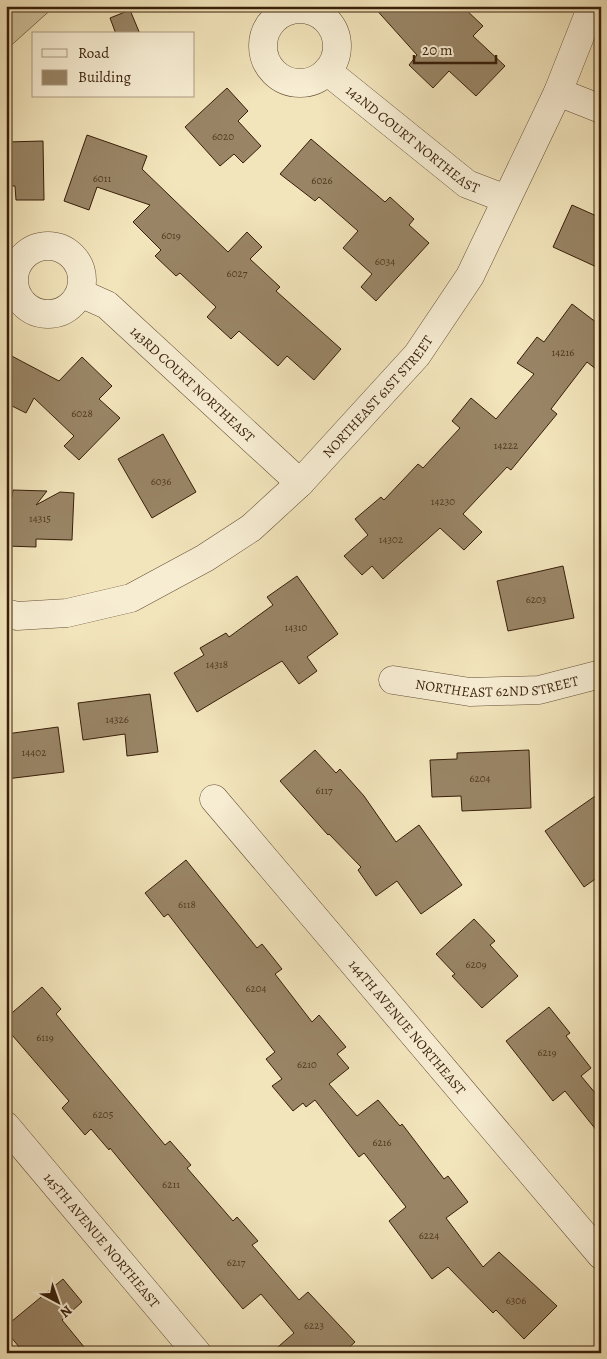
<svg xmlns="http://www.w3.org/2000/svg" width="607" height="1359" font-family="Alegreya,serif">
<rect width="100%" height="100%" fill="#f2e4bb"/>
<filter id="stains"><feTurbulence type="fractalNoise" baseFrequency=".004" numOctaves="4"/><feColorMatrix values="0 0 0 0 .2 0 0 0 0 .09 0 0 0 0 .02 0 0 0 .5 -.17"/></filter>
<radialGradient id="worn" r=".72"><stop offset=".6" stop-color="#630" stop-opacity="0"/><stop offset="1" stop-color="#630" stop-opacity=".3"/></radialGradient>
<path fill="#d2c39d" stroke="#857153" d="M6,6h49l-49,44z"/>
<path fill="#998566" stroke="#381f09" d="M373,6h89l21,20 -10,10 32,30 -29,30 -27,-25 -16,17 -24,-23 8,-10z
M130,10l10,24h-24l-6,-16z
M227,88l21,23 -10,10 23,25 -18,17 -9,-9 -14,12 -35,-39z
M87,135l60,21 -5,13 86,83 19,-20 15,15 -12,12 30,28 -4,4 65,58 -27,31 -27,-24 -9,10 -39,-35 -8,8 -24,-22 9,-10 -36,-34 -4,3 -21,-20 6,-6 -28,-28 17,-17 -53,-18 -8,23 -25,-9z
M311,139l74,63 5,-5 24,22 -5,6 20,18 -53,58 -15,-14 11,-13 -29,-26 15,-17 -39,-34 -4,4 -35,-27z
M43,141l1,59h-28l-1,-14h-9v-44z
M572,205l29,13v51l-48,-22z
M572,304l29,22v47l-14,-11 -36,47 6,5 -46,56 -4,-3 -44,47 19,18 -18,18 -24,-22 -57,51 -11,-13 -10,9 -18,-19 24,-21 -13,-16 26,-22 3,3 34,-36 5,4 37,-40 -8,-7 19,-23 25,21 38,-45 -17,-11 20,-26 7,5z
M6,353l53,28 23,-24 30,29 -13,13 21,19 -41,42 -15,-14 10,-10 -40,-38 -8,15 -20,-10z
M163,434l33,58 -44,26 -34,-59z
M13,490l34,1 -11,14 24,-13 14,1 -2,47 -36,-1v8l-30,-1v-49h6z
M563,566l11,52 -66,13 -11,-50z
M297,576l41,58 -31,23 10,14 -18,13 -17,-23 -85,51 -23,-39 30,-18 -4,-7 26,-15 3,4 44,-32 -6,-8z
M150,694l8,58 -31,4 -2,-22 -42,6 -5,-37z
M58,727l6,45 -58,7v-45z
M315,750l21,23 4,-4 24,27 32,46 23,-17 43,60 -41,29 -24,-33 -21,15 -18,-26 3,-3 -32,-33 -1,1 -48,-54z
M529,750l2,58 -69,3 -1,-15 -29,1 -2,-37 27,-1v-6z
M601,792v83l-17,12 -39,-56z
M186,860l71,88 5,-4 20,25 -7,5 37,48 7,-7 27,32 -9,7 12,14 -20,16 28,32 21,-16 22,26 2,-2 42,55 4,-3 20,26 -22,16 37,49 16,-15 58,54 -33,33 -28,-29 -3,3 -45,-46 -16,12 -43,-58 17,-14 -42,-54 -5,4 -44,-57 -9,7 -3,-4 -10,8 -21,-25 10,-7 -16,-20 9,-7 -107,-138 -4,3 -19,-24z
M474,919l21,22 -5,4 28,31 -36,32 -30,-32 3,-2 -19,-20z
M42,987l19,22 -5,5 27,33 82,98 5,-4 21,24 -4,3 46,53 4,-4 21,24 -6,4 47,55 9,-8 47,50 -12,11h-72l23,-20 -33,-39 -18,15 -133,-161 -1,2 -18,-21 -6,6 -23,-27 7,-7 -63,-73v-10z
M549,1007l21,26 -4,3 25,32 -10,8 20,24v36l-36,-45 -12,10 -47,-60z
M63,1279l19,23 -20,18 27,33h-65l-18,-22v-5z"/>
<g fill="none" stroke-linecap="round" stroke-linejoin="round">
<defs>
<g id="street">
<circle cx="300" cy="46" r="37"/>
<path id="s1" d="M327,71l140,113 39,15"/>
<path d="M558,92l43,17"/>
<circle cx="48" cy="280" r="34"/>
<path id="s2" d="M80,293l27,12 193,178"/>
<path id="s3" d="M6,613l11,3 50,-3 64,-15 74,-40 46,-30 49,-45 117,-128 53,-79 88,-184 34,-86"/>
<path id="s4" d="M393,680l77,12 69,-2 62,-16"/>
<path id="s5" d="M214,799l387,456"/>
<path id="s6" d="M6,1126l191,227"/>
</g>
</defs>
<use href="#street" stroke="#665036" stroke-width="29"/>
<use href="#street" stroke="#f7edd3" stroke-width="28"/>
</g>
<g text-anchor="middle" stroke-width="4" stroke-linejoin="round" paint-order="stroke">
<g font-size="11" fill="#503820">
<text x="223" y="140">6020</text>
<text x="102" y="182">6011</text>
<text x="322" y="184">6026</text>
<text x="171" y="239">6019</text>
<text x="385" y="265">6034</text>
<text x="237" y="277">6027</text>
<text x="563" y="356">14216</text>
<text x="82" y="417">6028</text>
<text x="506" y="449">14222</text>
<text x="161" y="485">6036</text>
<text x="443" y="505">14230</text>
<text x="40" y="522">14315</text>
<text x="391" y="543">14302</text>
<text x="536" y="603">6203</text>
<text x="296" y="631">14310</text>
<text x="217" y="668">14318</text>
<text x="117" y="723">14326</text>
<text x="34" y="756">14402</text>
<text x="480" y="782">6204</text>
<text x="324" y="794">6117</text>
<text x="187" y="908">6118</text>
<text x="476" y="968">6209</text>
<text x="256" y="992">6204</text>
<text x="45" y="1041">6119</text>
<text x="547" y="1056">6219</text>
<text x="307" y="1068">6210</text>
<text x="103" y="1118">6205</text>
<text x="382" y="1146">6216</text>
<text x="171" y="1188">6211</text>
<text x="429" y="1239">6224</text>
<text x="236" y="1266">6217</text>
<text x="516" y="1304">6306</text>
<text x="314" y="1329">6223</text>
</g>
<g font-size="14" fill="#381f09" stroke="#f7edd3">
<text dy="5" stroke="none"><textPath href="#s1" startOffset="110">142ND COURT NORTHEAST</textPath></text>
<text dy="5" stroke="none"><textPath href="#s2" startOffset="146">143RD COURT NORTHEAST</textPath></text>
<text dy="5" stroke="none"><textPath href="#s3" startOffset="449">NORTHEAST 61ST STREET</textPath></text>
<text dy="5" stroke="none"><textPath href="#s4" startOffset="105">NORTHEAST 62ND STREET</textPath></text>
<text dy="5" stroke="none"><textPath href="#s5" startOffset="299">144TH AVENUE NORTHEAST</textPath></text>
<text dy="5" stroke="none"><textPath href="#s6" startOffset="149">145TH AVENUE NORTHEAST</textPath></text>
</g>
</g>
<rect width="607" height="1359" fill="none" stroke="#f2e4bb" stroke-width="25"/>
<rect x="8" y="8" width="592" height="1344" fill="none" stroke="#381f09" stroke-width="2.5"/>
<rect x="12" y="12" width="582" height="1334" fill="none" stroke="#381f09"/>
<rect x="32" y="32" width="162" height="65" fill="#f7edd3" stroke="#ab9b82"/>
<rect x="42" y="49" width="25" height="8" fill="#f7edd3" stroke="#ab9b82"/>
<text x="78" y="58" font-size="15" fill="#381f09">Road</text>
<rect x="42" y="70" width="25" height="15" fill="#998566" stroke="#ab9b82"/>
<text x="78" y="82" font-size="15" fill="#381f09">Building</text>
<g transform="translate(58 1302) rotate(139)" stroke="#f7edd3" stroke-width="4" paint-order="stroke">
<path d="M0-4L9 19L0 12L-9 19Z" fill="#381f09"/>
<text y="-8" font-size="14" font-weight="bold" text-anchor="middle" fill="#381f09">N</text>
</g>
<path d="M414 55v8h82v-8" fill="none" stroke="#381f09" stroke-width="2.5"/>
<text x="422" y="55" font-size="15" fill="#381f09" stroke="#f7edd3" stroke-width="4" paint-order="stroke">20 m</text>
<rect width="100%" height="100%" filter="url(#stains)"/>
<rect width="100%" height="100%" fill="url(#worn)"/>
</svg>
